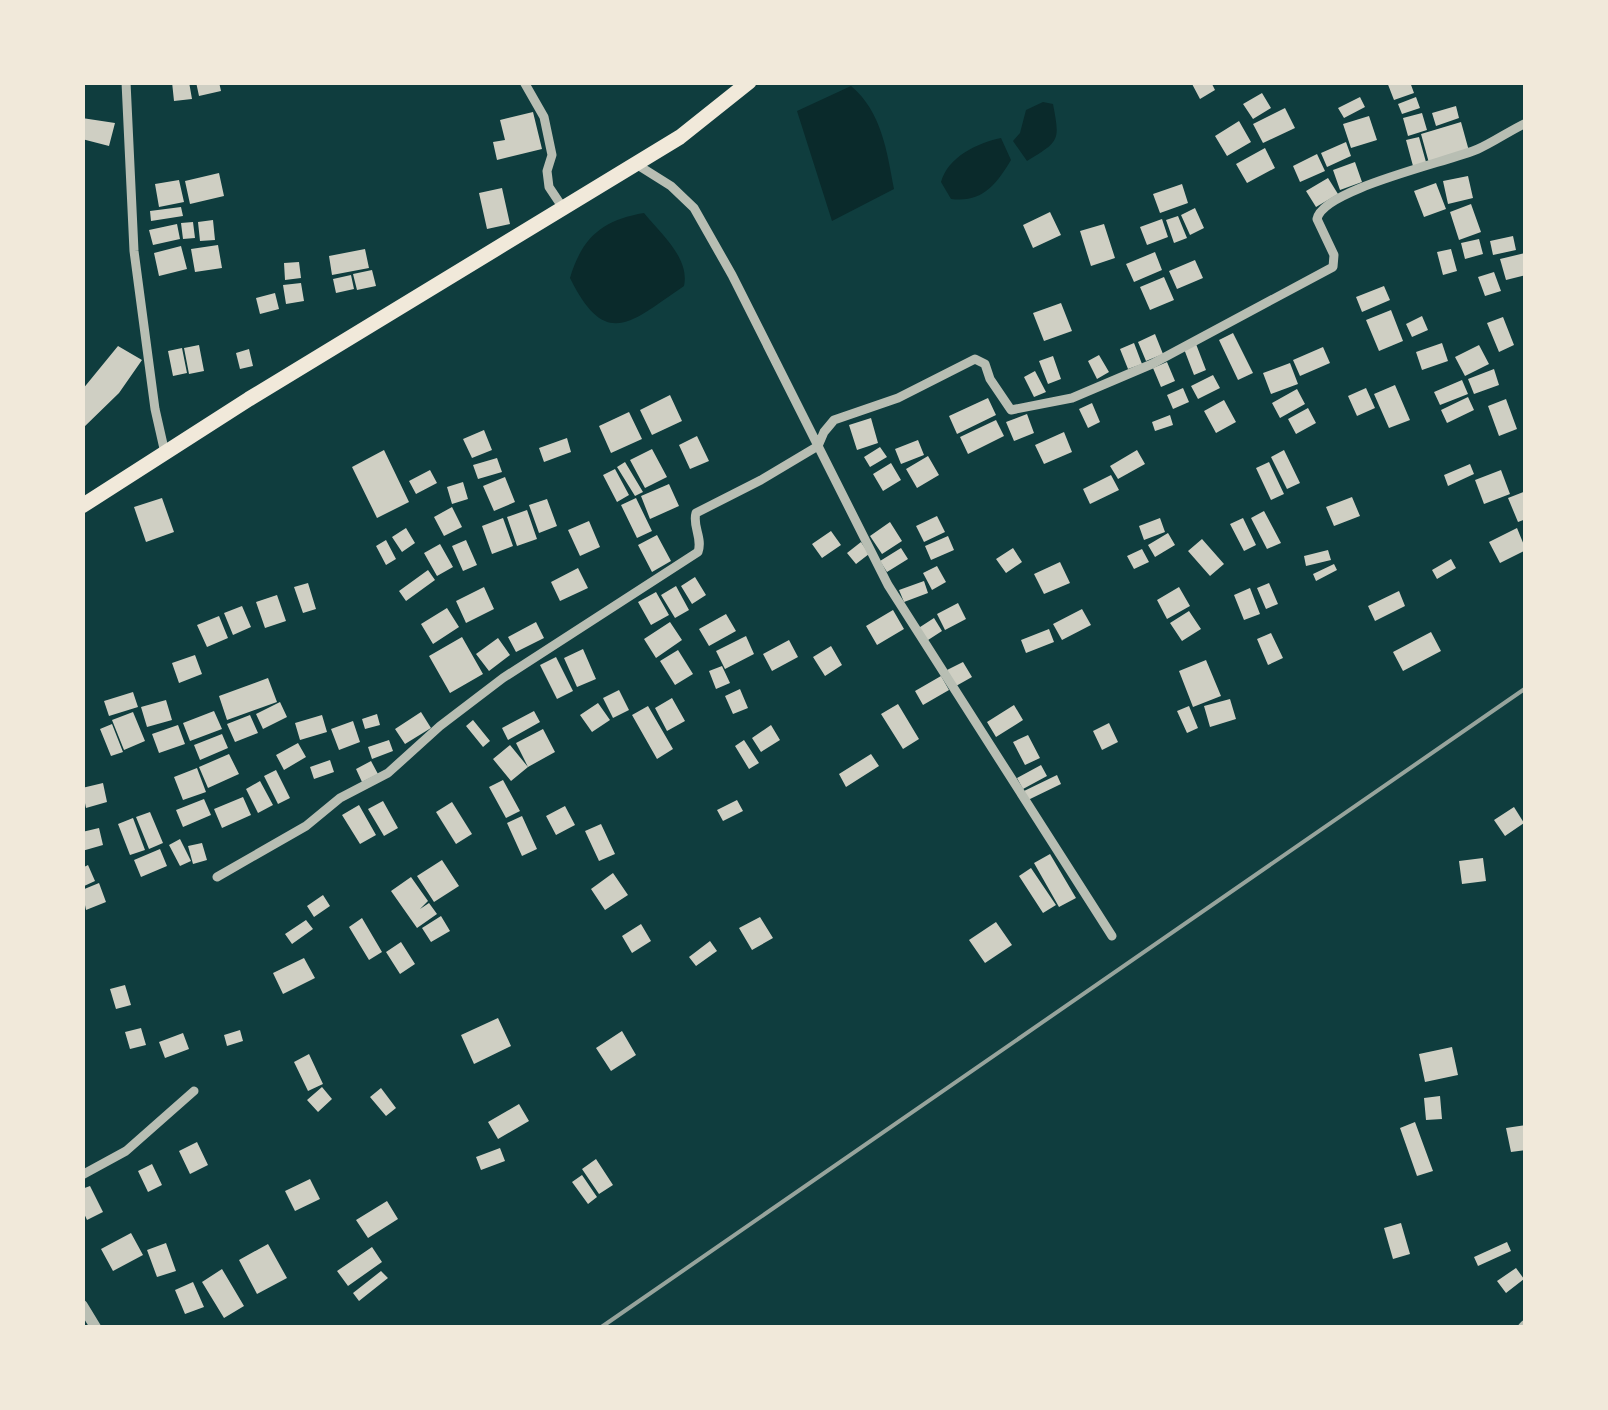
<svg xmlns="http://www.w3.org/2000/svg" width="1608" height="1410" font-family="'Work Sans',sans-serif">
<rect width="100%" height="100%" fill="#0f3d3e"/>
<path fill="#0a2a2b" d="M851,86c31,26 36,66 43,103l-62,32 -35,-110z
M1043,102l10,2c7,37 7,37 -26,57l-14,-20 7,-8 6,-23z
M1001,138l10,22c-15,25 -29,43 -60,39l-10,-17c7,-25 36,-39 60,-44z
M644,213c17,21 46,45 40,73 -53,36 -78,65 -114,-8 12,-41 33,-58 74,-65z"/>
<path fill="#cfcfc3" d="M172,82h17l3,17 -18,2z
M196,82h23l2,9 -22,5z
M1191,82h20l4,8 -15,9z
M1387,82h23l4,11 -20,7z
M1262,93l9,15 -18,11 -10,-15z
M1360,97l5,10 -21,11 -6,-10z
M1416,97l4,11 -18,6 -4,-10z
M1456,106l3,12 -23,8 -4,-13z
M1285,108l10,20 -32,15 -10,-19z
M533,112l9,37 -45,11 -4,-18 12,-2 -5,-20z
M1422,113l5,17 -19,6 -5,-18z
M1369,116l8,24 -26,8 -8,-24z
M82,118l33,5 -6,23 -27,-7z
M1239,121l12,21 -24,14 -12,-20z
M1461,122l8,29 -40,12 -8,-29z
M1419,137l7,25 -13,4 -7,-26z
M1346,142l5,14 -24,11 -6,-14z
M1265,148l10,20 -28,15 -11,-19z
M1317,154l8,17 -25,11 -7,-16z
M1355,162l7,20 -22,8 -7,-20z
M219,173l5,23 -34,8 -5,-23z
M1468,176l5,22 -25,6 -5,-23z
M1328,178l10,16 -22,13 -10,-16z
M179,180l5,22 -25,5 -4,-23z
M1436,183l10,26 -22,8 -10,-26z
M1182,184l6,19 -28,10 -7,-19z
M502,188l8,36 -23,5 -8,-36z
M1471,204l10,28 -22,8 -9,-28z
M181,207l2,9 -32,5 -1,-10z
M1195,208l9,20 -14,7 -9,-20z
M1050,212l11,23 -28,13 -10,-23z
M1178,216l9,22 -13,5 -8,-23z
M1162,219l6,18 -21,8 -7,-18z
M213,220l2,20 -15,1 -2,-19z
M193,222l2,16 -12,1 -2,-16z
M177,224l3,15 -27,6 -4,-15z
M1104,224l11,34 -24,8 -11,-35z
M1513,236l3,14 -23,5 -3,-14z
M1479,239l4,15 -18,5 -4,-16z
M218,245l4,23 -27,4 -4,-23z
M181,246l6,23 -28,7 -5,-23z
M365,249l4,19 -37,7 -3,-19z
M1451,249l6,22 -14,4 -6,-23z
M1155,252l7,18 -28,12 -8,-18z
M1525,253l1,22 -20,5 -6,-21z
M1195,260l8,18 -26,11 -8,-18z
M299,262l2,16 -16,2 -1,-17z
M372,270l4,16 -19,4 -4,-16z
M1494,272l7,19 -16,5 -7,-19z
M351,275l3,14 -18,4 -3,-14z
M1164,277l10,23 -24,10 -10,-23z
M301,283l3,18 -18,3 -3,-19z
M1384,286l6,14 -28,12 -6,-15z
M275,293l4,16 -19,5 -4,-16z
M1061,303l11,28 -28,10 -11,-28z
M1391,310l12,31 -24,10 -13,-31z
M1422,316l6,14 -16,7 -6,-13z
M1503,317l11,28 -15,7 -12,-29z
M1233,333l20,40 -15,7 -19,-40z
M1155,334l8,20 -17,7 -8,-19z
M1134,343l8,21 -14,5 -8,-20z
M1442,343l6,18 -26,9 -6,-18z
M1196,344l10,26 -12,5 -10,-26z
M199,345l5,26 -15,3 -5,-26z
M1479,345l10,19 -24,12 -10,-19z
M118,346l24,14 -23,33 -37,36v-39z
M1323,347l7,16 -30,13 -7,-16z
M182,348l5,25 -14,3 -5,-25z
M249,349l4,17 -13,3 -4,-16z
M1099,355l10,17 -12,7 -9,-18z
M1053,356l8,23 -13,5 -9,-23z
M1167,362l8,19 -14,6 -8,-19z
M1290,363l8,21 -27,10 -8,-21z
M1494,369l5,16 -25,9 -6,-15z
M1035,371l11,21 -12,5 -10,-20z
M1213,375l7,13 -22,11 -7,-13z
M1462,380l6,14 -28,11 -6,-13z
M1395,385l15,35 -21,8 -15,-34z
M1183,388l6,14 -16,7 -6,-14z
M1366,388l9,20 -18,8 -9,-20z
M1297,389l8,15 -25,14 -8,-15z
M670,395l12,26 -30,14 -12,-25z
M1468,397l6,13 -27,13 -6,-13z
M988,398l8,17 -39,19 -8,-18z
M1506,399l11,30 -18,7 -11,-30z
M1224,400l12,22 -20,11 -12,-22z
M1092,403l8,19 -12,6 -9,-19z
M1308,408l8,15 -20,11 -8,-15z
M629,412l13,27 -31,14 -12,-27z
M1027,414l7,19 -20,8 -8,-19z
M1170,415l3,10 -18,6 -3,-9z
M871,418l7,25 -21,7 -8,-25z
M996,420l8,16 -36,18 -8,-17z
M484,430l8,20 -20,8 -9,-19z
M1064,432l8,20 -28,12 -9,-19z
M697,436l12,25 -19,8 -11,-24z
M567,438l4,14 -27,10 -5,-14z
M918,440l6,15 -23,9 -6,-15z
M880,447l7,10 -17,10 -6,-10z
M652,449l15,28 -22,11 -15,-28z
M384,450l25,52 -32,16 -25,-51z
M1137,450l8,14 -27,15 -8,-13z
M1284,450l16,33 -13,6 -16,-32z
M928,456l11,19 -22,13 -11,-19z
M497,458l5,14 -24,7 -5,-14z
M625,462l18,30 -8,4 -18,-29z
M1269,462l15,32 -13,6 -15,-32z
M891,463l10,17 -18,11 -10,-17z
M1470,464l4,10 -26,12 -4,-11z
M615,469l14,26 -12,7 -14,-27z
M430,470l7,13 -21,11 -7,-13z
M1501,470l9,24 -26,10 -9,-24z
M1111,475l8,15 -29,14 -7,-15z
M505,477l10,25 -21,9 -11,-25z
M463,482l5,17 -16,5 -5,-17z
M669,484l10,22 -29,13 -9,-23z
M1526,491v28l-8,3 -10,-24z
M1352,497l8,19 -26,10 -8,-19z
M162,498l12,34 -28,10 -12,-35z
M636,498l16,33 -15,7 -16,-33z
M547,499l10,27 -18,7 -10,-28z
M452,507l10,20 -18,9 -10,-19z
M527,510l10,29 -20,7 -10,-29z
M1264,511l17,32 -14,6 -16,-31z
M937,516l8,16 -21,10 -8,-16z
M503,518l10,28 -21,8 -10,-28z
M1160,518l5,14 -21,8 -5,-14z
M1243,518l13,27 -12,6 -14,-27z
M589,521l11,26 -20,9 -12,-26z
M890,522l12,19 -20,13 -12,-18z
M406,528l9,15 -13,9 -10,-15z
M1517,528l9,22 -26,13 -11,-21z
M831,531l10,14 -19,13 -10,-14z
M1168,533l7,12 -20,12 -7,-12z
M657,535l14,26 -19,11 -14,-27z
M948,536l6,14 -23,10 -6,-14z
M1202,539l22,25 -14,12 -22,-25z
M386,540l10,19 -10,6 -10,-19z
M466,540l11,25 -14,6 -11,-25z
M861,542l8,12 -13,10 -9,-11z
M440,544l13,23 -16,9 -13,-23z
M901,548l7,11 -21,13 -7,-11z
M1013,548l9,14 -16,11 -10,-14z
M1142,549l7,13 -15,7 -7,-13z
M1328,550l3,10 -25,6 -2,-10z
M1451,559l5,9 -19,11 -5,-9z
M1060,562l10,21 -26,11 -10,-20z
M1334,564l3,6 -21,11 -3,-7z
M937,566l9,16 -14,8 -9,-17z
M578,568l10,20 -28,13 -9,-19z
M428,570l7,10 -29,21 -7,-10z
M695,577l11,18 -14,9 -11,-18z
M924,581l4,12 -24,9 -5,-12z
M308,583l8,26 -13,4 -9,-26z
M1269,583l9,21 -12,5 -9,-21z
M676,586l13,24 -14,8 -14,-23z
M484,587l10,22 -28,14 -10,-22z
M1179,587l11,19 -23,13 -10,-19z
M1250,588l10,26 -16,6 -10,-25z
M1399,591l6,15 -30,15 -7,-15z
M656,592l13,23 -18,10 -13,-23z
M277,595l9,26 -21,7 -9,-26z
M958,603l8,16 -21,11 -8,-16z
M242,606l9,21 -18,8 -9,-22z
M447,608l12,19 -26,17 -12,-20z
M1082,609l9,16 -29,15 -9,-16z
M893,610l11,19 -27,16 -11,-19z
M1189,611l12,18 -19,12 -12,-18z
M726,614l10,17 -27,15 -10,-17z
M219,616l9,22 -21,9 -10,-22z
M934,618l8,13 -17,11 -8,-13z
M536,622l8,16 -28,14 -8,-15z
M670,622l12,18 -26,18 -12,-19z
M1049,629l5,13 -28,11 -5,-13z
M1431,632l10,19 -38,20 -10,-19z
M1271,633l12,25 -15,7 -11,-26z
M746,636l8,18 -29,15 -9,-18z
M462,637l21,37 -33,19 -21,-37z
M498,638l12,17 -21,16 -13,-17z
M789,640l9,17 -26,14 -9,-17z
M831,646l11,19 -17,11 -12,-19z
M583,649l13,30 -19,8 -13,-29z
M678,650l15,24 -18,11 -15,-24z
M195,655l7,19 -23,9 -7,-20z
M556,657l17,34 -16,8 -17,-34z
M1206,660l15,36 -28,11 -14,-36z
M963,662l9,15 -16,9 -9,-16z
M722,666l8,17 -14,6 -7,-18z
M941,676l8,14 -26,15 -8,-14z
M268,678l9,24 -50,18 -8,-24z
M740,689l8,19 -15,6 -8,-18z
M619,690l10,20 -16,8 -10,-20z
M133,692l5,15 -29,9 -5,-15z
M672,698l13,23 -18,10 -12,-23z
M1230,699l6,20 -26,8 -6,-21z
M166,700l6,20 -25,7 -6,-20z
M280,702l7,15 -24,12 -7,-15z
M598,703l12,17 -18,12 -12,-17z
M898,704l21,35 -16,10 -22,-35z
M1014,705l9,15 -27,17 -9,-15z
M648,706l25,43 -16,10 -25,-44z
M1189,706l9,22 -11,5 -10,-22z
M214,711l8,18 -32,12 -7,-18z
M534,711l6,11 -32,18 -6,-12z
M133,712l12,29 -21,9 -12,-30z
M421,712l10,16 -26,16 -10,-15z
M377,714l3,11 -15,4 -3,-10z
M250,715l8,18 -23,9 -8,-18z
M322,715l5,17 -27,8 -5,-17z
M473,720l17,21 -7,6 -17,-21z
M353,721l7,21 -21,8 -8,-21z
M1109,723l9,19 -16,8 -9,-19z
M112,724l11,28 -12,4 -11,-27z
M178,725l7,19 -26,9 -7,-19z
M771,725l9,15 -19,12 -9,-14z
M543,729l12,23 -27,15 -12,-24z
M222,734l6,14 -28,12 -6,-15z
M1028,735l12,23 -15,7 -12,-23z
M389,740l4,11 -21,8 -4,-12z
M744,740l15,23 -10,6 -14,-23z
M298,743l8,14 -22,13 -8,-15z
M510,745l18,22 -17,14 -18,-22z
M229,754l10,20 -31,14 -9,-21z
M871,754l8,12 -33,21 -7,-13z
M330,760l4,12 -20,7 -4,-12z
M371,761l7,13 -16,8 -6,-13z
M1041,765l6,11 -24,13 -6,-11z
M197,768l9,24 -23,8 -9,-23z
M276,770l14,28 -12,6 -14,-28z
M1057,775l4,9 -33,16 -4,-9z
M503,780l17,31 -14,7 -17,-31z
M260,781l13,24 -15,8 -12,-24z
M103,783l4,19 -21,6 -4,-20z
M243,797l8,18 -29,13 -8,-19z
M204,799l7,16 -28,12 -7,-17z
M737,800l6,11 -20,10 -6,-11z
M383,801l15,27 -14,8 -16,-27z
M452,802l20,32 -16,10 -20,-32z
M359,805l17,30 -16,9 -18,-29z
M565,806l10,19 -19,10 -10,-19z
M1514,807l10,16 -19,13 -11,-16z
M150,812l13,31 -14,6 -13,-32z
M522,816l15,33 -15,7 -15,-33z
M133,818l12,32 -15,5 -12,-31z
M601,824l14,30 -16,7 -14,-30z
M99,828l4,17 -21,6v-19z
M180,839l11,22 -11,5 -11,-21z
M202,843l5,17 -14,4 -5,-18z
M160,849l7,17 -26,11 -7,-17z
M1050,854l26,44 -17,9 -25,-44z
M1483,858l3,23 -24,3 -3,-23z
M442,860l17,26 -25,16 -17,-26z
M88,865l7,16 -13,6v-19z
M1031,868l25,37 -13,8 -24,-37z
M613,873l15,22 -23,15 -14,-21z
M411,877l17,24 -8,8 9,-6 8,11 -20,14 -26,-37z
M99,883l7,19 -20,8 -4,-20z
M323,895l7,11 -16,11 -7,-11z
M441,916l9,15 -19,11 -9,-14z
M760,917l13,21 -21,12 -13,-22z
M362,918l20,34 -13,8 -20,-33z
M306,920l7,9 -21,15 -7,-10z
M996,922l16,23 -27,18 -16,-23z
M641,924l10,17 -19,12 -10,-17z
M710,941l7,10 -21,15 -7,-9z
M401,942l14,22 -15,10 -14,-22z
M304,958l11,20 -32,16 -10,-21z
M125,985l6,20 -15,4 -6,-20z
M498,1018l13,28 -37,18 -13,-29z
M141,1028l5,17 -16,4 -5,-17z
M240,1030l3,11 -16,5 -3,-11z
M622,1031l14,24 -25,16 -15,-23z
M183,1033l6,16 -24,9 -6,-16z
M1452,1047l6,28 -33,7 -6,-28z
M309,1054l14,30 -15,7 -14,-29z
M322,1087l10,12 -14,13 -11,-12z
M381,1088l15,20 -10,8 -16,-19z
M1440,1096l2,23 -16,1 -2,-22z
M519,1104l10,17 -31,18 -10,-17z
M1415,1122l18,49 -16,5 -17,-48z
M1526,1125v25l-15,2 -5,-24z
M197,1142l11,23 -18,9 -11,-23z
M500,1148l5,13 -24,9 -5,-13z
M596,1159l17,26 -14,9 -17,-25z
M152,1164l10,21 -14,7 -10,-21z
M582,1175l15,22 -9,7 -16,-22z
M310,1179l10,20 -25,12 -10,-20z
M90,1186l13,26 -16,8 -5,-11v-20z
M387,1201l11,18 -30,19 -12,-18z
M1401,1223l9,31 -17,5 -9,-31z
M131,1233l12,22 -30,16 -12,-22z
M1507,1242l4,9 -33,15 -4,-9z
M166,1243l10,28 -19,6 -10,-27z
M268,1244l19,34 -30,16 -18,-34z
M372,1247l10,15 -34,24 -11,-15z
M1516,1268l8,11 -18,14 -9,-12z
M222,1269l22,37 -20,12 -22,-36z
M381,1271l7,7 -29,23 -6,-8z
M193,1282l11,25 -19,7 -10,-24z"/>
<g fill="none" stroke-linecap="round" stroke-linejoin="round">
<path stroke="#b8beb3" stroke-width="9" d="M126,82l8,169 21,158 10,44
M524,82l20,35 8,38 -5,16 2,16 14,21
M636,164l35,22 23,22 38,67 156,310 224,351
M217,877l89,-51 34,-28 48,-25 52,-47 63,-48 195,-126c5,-14 -6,-26 -2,-39l65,-33 57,-34 6,-14 10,-12 64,-22 77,-39 10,5 5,15 21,31 61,-12 80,-34 181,-97 1,-12 -17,-36c6,-30 131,-57 161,-70 16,-7 31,-18 48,-26
M82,1175l44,-24 68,-60"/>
<path stroke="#b8beb3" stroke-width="11" d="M82,1305l14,23
M1523,1328l3,-3"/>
<path stroke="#f1e9da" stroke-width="15" d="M82,506l167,-107 431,-262 69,-55"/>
<path stroke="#97a49c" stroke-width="4" d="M600,1328l926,-640"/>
</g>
<rect width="1608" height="1410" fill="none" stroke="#f1e9da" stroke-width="170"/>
</svg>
